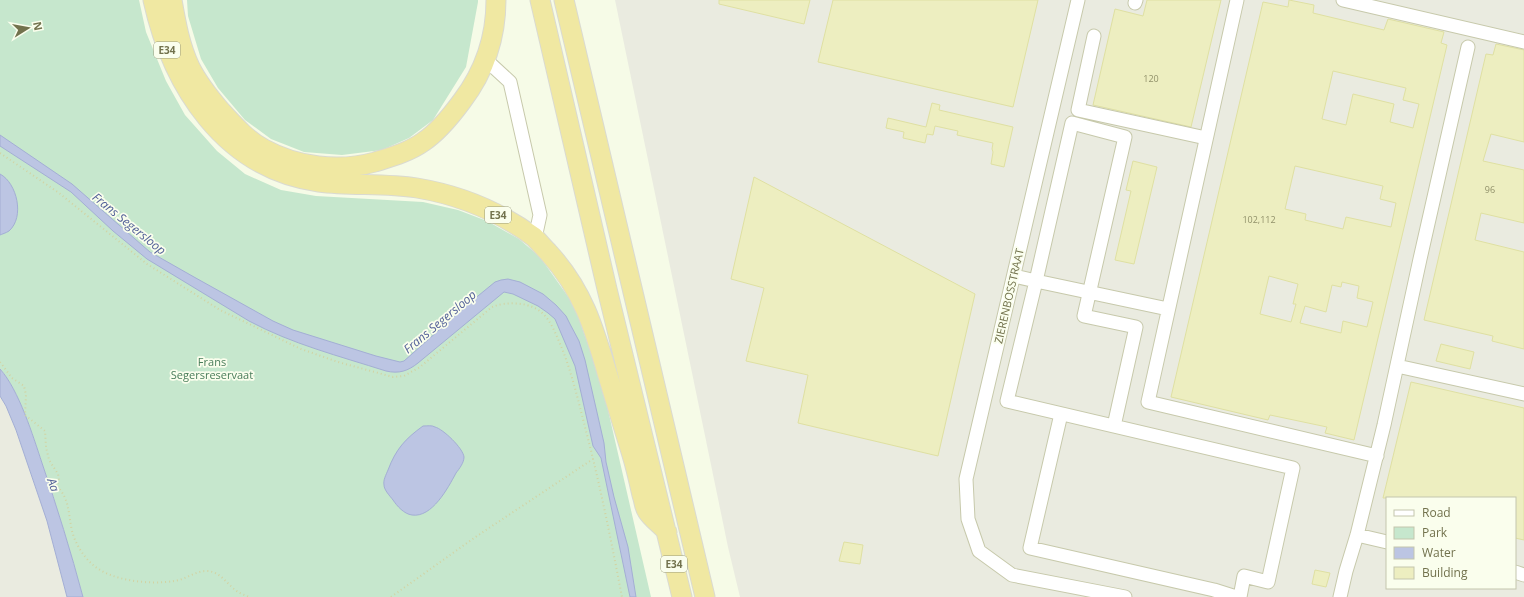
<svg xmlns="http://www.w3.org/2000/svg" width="1524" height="597" font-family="'Open Sans',sans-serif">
<rect width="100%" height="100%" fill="#f6fbe7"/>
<path fill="#eaebe0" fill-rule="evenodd" d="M615,0h909v597h-784l-12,-50zM1387,498h128v90h-128z
M0,396l6,10 10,24 31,91 20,76h-67z"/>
<path fill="#c6e7cd" d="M0,0h139l7,32 20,49 19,34 32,36 28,23 36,16 35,6 107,6 35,8 29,11 32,18 21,18 34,48 28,79 49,213h-568c-12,-45 -26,-90 -41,-134 -9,-27 -23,-73 -42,-94z
M187,0h291v2l-12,65 -33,53 -24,18 -27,12 -40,5 -38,-3 -33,-13 -26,-19 -27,-32 -17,-29 -13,-43z"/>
<path fill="#bcc5e3" stroke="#a3aed4" d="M0,135l72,49 78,68 44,25 79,44 20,9 83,26 24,6 4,-1 69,-61 22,-18 6,-2 7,-1 12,3 23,12 13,11 10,11 4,8 9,17 6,19 19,83 2,19 8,35 14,50 8,50h-6l-29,-139 -8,-12 -18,-80 -20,-47 -7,-6 -10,-7 -25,-12 -9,-2 -86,71c-10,8 -19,11 -32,8 -47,-15 -94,-27 -137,-50l-102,-62 -34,-28 -42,-39 -71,-46z
M0,174c17,9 25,43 9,57 -3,2 -7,3 -9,4z
M0,369c19,21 33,67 42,94 15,44 29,89 41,134h-16l-20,-76 -31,-91 -10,-24 -6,-10z
M423,426c4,0 9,-1 12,1 8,2 28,21 29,30 0,6 -5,12 -8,16 -8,15 -24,45 -44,42 -8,-1 -15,-9 -19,-15 -3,-4 -9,-10 -9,-15 -1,-5 2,-10 4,-15 8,-21 17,-31 35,-44z"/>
<path fill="#edeec0" stroke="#dfe0a2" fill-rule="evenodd" d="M719,0h91l-6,24 -85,-20z
M833,0h205l-25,107 -195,-45z
M1147,0h74l-30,127 -98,-22 22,-96 28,7z
M1289,0l25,5 -1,8 71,17 4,-11 56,13 -3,11 6,2 -93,395 -29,-7 2,-6 -57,-12 -2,5 -97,-23 92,-395 25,5zM1333,71l73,17 -3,12 16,4 -6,24 -23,-6 4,-18 -41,-10 -7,31 -24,-6zM1295,166l88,20 -3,13 16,4 -5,24 -45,-10 -3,12 -38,-9 1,-6 -21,-5zM1269,276l29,8 -5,20h3l-5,18 -31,-8zM1342,282l17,4 -2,12 16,4 -6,25 -24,-6 -2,12 -41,-10 5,-17 21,6 6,-27 9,2z
M1496,44l28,6v92l-33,-8 -8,27 41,9v53l-43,-10 -6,27 49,12v97l-32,-8 1,-5 -69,-16 62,-266 7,1z
M932,103l8,2 -1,5 74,17 -9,40 -13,-3 2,-12 -1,-3 1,-6 -36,-8 1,-4 -23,-5 -2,9 -6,-1 -2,9 -22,-5 1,-6 -18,-4 2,-10 38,9z
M1133,161l24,6 -23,97 -19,-4 16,-69 -5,-1z
M754,177l221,117 -37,162 -140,-33 10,-48 -62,-14 18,-73 -33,-9z
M1441,344l33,8 -4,17 -34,-8z
M1411,382l113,26v132l-9,-2v-40h-132z
M844,542l19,3 -3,19 -21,-3z
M1315,570l15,3 -4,14 -14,-3z"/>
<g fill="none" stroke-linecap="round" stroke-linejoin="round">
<defs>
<path id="minor" d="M1078,0l-112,479 2,40 11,32 33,24 113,22
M1237,0l-89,402 229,54
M1343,0l181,42
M1135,3l1,-3
M1094,36l-16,74 128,28
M485,59l25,23 30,133 -5,23
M1014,276l22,5 36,-158 53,14 -41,179 52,11 -22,99
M1168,309l-132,-28 -29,120 286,67 -25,114 -24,-6 -4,21
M1397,366l127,28
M1061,414l-31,134 184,42 22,7
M1357,535l30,7
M1515,572l9,3
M1340,597l6,-26 11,-36 27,-110 36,-166 48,-212"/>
<path id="highway" d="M153,0c19,86 71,169 166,182 32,4 66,1 98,6 42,7 83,24 117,49 5,5 9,10 14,15 35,38 46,76 60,124 8,27 16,53 24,79 4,13 7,27 10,40 2,5 2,12 5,16 4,7 14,14 20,21
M172,0c4,23 8,46 18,67 8,16 20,31 31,44 13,14 26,29 43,38 33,18 75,23 111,13 16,-5 34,-10 48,-20 15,-10 28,-26 39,-41 22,-29 34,-64 34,-101
M540,0l67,289 75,308
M564,0l141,597"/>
</defs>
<use href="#minor" stroke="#c7c9ab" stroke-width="15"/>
<use href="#highway" stroke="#dadad1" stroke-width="21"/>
<path stroke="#d2d3a3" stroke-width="2" stroke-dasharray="1 3" stroke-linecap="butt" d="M0,153l59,40 88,71 73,46 81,39 37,13 55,15 11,-1 16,-9 72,-60c14,-6 37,-5 49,5 10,8 15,23 20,34 11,27 17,54 24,81 15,57 26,113 37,170
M0,362l12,16 12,8 2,9 -1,20 20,16 1,16 3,13 9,14 1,6 -2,6c13,14 11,27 15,45 3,12 11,25 20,33 18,17 58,21 82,17 11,-1 21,-10 32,-10 15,0 21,14 32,21 3,2 7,3 11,5
M391,597l83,-59 119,-79"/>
<use href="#minor" stroke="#fff" stroke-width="13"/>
<use href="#highway" stroke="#f0e8a2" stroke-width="19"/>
</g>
<g text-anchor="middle" stroke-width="3.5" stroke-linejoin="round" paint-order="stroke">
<g font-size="9" fill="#91916a">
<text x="1151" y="82">120</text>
<text x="1490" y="193">96</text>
<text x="1259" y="223">102,112</text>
</g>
<g fill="#fafeed" stroke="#9b9c7d" stroke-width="1">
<rect x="154" y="42" width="26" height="16" rx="3"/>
<rect x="485" y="207" width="26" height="16" rx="3"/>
<rect x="661" y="556" width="26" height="16" rx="3"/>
</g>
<g font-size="10" font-weight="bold" fill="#72724d">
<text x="167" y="54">E34</text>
<text x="498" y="219">E34</text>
<text x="674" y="568">E34</text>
</g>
<g font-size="11" fill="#72724d" stroke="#fafeed">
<text transform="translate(1009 296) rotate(-77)" y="4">ZIERENBOSSTRAAT</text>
</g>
<g font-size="11" fill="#497d5a" stroke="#fafeed">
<text x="212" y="366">Frans<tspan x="212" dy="13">Segersreservaat</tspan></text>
</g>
<g font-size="12" font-style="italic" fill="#526098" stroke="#fafeed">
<text transform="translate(129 224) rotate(39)" y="4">Frans Segersloop</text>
<text transform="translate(440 322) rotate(-40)" y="4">Frans Segersloop</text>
<text transform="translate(53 485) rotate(70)" y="4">Aa</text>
</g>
</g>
<rect x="1386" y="497" width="130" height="92" fill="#fafeed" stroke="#c4c6ad"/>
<rect x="1394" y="510" width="20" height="6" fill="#ffffff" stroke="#c4c6ad"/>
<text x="1422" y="517" font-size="12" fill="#72724d">Road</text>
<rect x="1394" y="527" width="20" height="12" fill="#c6e7cd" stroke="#c4c6ad"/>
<text x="1422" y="537" font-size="12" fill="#72724d">Park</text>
<rect x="1394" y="547" width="20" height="12" fill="#bcc5e3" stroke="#c4c6ad"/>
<text x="1422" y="557" font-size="12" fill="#72724d">Water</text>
<rect x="1394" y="567" width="20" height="12" fill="#edeec0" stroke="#c4c6ad"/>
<text x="1422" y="577" font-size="12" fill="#72724d">Building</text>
<g transform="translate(28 28) rotate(79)" stroke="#fafeed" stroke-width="3" paint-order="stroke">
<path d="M0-3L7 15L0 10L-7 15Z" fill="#72724d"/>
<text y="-6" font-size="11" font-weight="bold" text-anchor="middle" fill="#72724d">N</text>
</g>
</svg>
